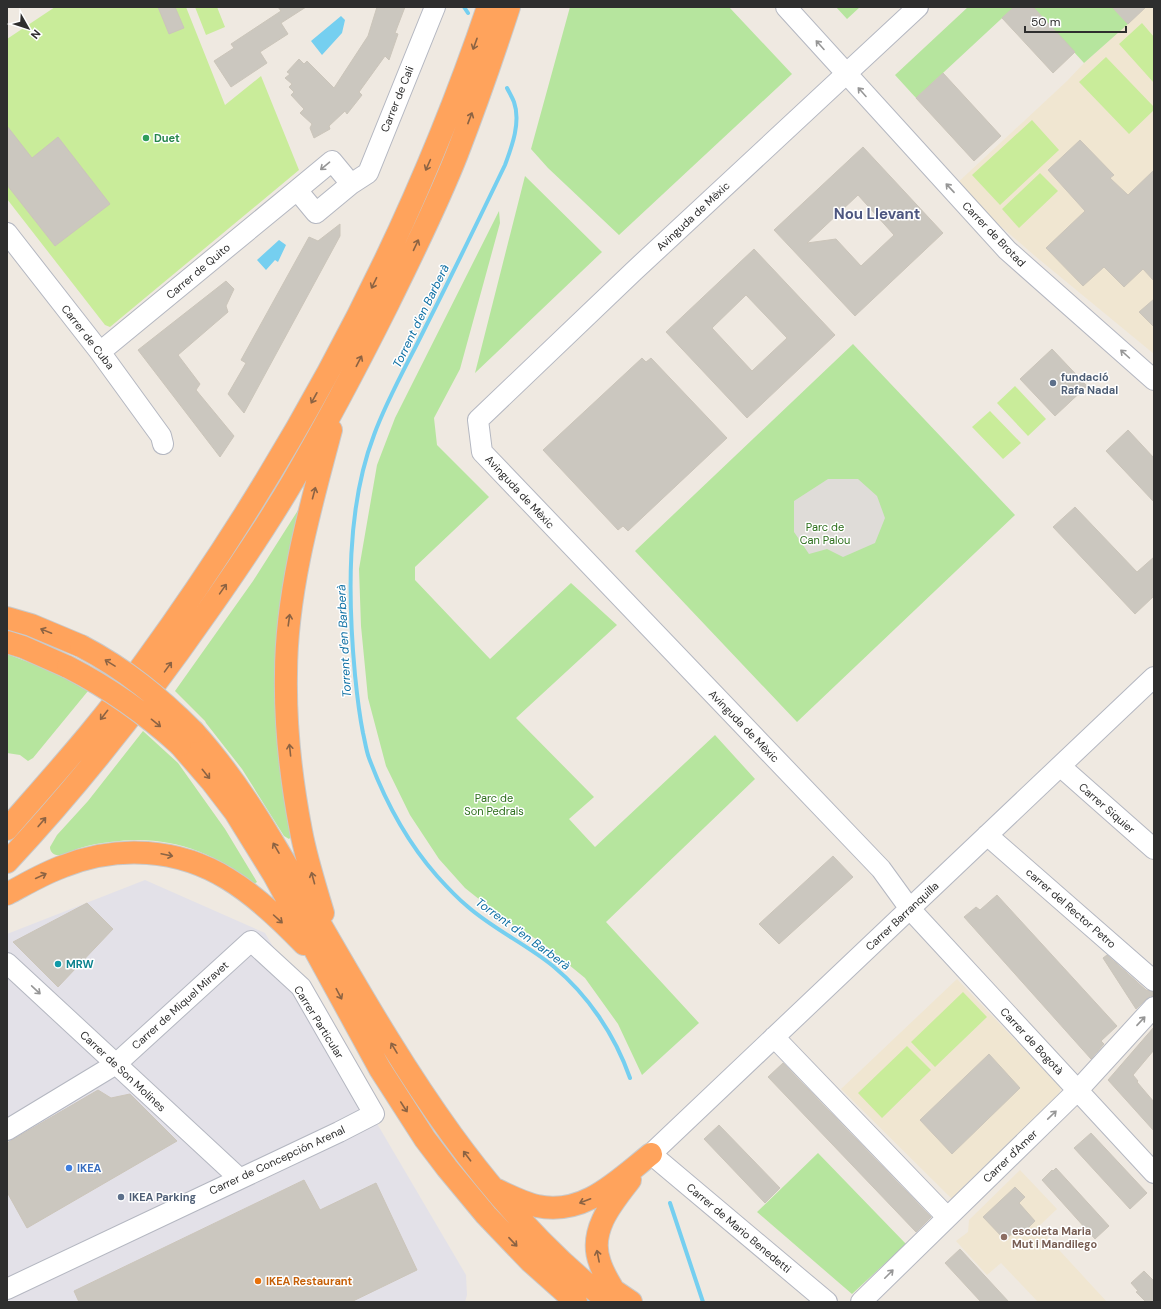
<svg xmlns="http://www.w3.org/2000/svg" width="1161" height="1309" font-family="'DM Sans',sans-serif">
<rect width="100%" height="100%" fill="#efe9e1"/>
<path fill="#e3e1e8" d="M145,880l120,53 201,342 1,20 -2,7h-458v-368z"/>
<path fill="#f0e6d1" d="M1146,7h8v347l-119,-98 -81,-70 113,-105 17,-18z
M957,979l104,109 -3,9 -106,102 -111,-110z
M1020,1170l37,39 -19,18 69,75h-69l-37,-39 -14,12 -31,-34 12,-9 1,-12z"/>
<path fill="#b6e59e" d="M570,7h159l63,67 -173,161 -71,-67 -17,-19z
M836,7h24l-13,12z
M968,7h46l-98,91 -21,-23z
M1033,7h79l16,17 -44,39z
M525,176l77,76 -127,121z
M499,211l1,12 -40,146 -26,49 3,27 52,52 -74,70v13l75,79 81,-76 46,42 -101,93 78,79 -25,22 26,28 120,-112 40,44 -149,143 93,101 -57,52 -24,-51 -33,-46 -44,-36 -36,-22 -40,-32 -26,-29 -29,-44 -24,-49 -18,-68 -7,-72 -2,-57 18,-104 18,-47z
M853,344l162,171 -218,207 -162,-171z
M302,504l-4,22 -5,309 -4,4 -5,-3 -42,-67 -36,-46 -1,-2 -30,-30 78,-110z
M7,654l53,20 1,2 27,15 -55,67 -5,3 -8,-6 -13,-2z
M143,731l35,32 47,66 32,53 -3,2c-42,-34 -89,-50 -144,-42 -10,1 -21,3 -30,6 -6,2 -13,6 -20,7 -6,1 -10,-3 -10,-8l7,-12 31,-34z
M818,1153l88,91 -54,50 -95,-82z"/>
<path fill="#c9ec9a" d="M55,7h131l39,98 36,-29 38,94 -189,157 -5,-2 -98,-126v-160z
M195,7h22l8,20 -19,8z
M1142,23l12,14v46l-35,-39z
M1106,57l48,50v3l-25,24 -50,-52z
M1032,120l27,30 -59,55 -28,-30z
M1040,173l18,18 -39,37 -17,-19z
M1015,386l31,33 -18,17 -31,-33z
M990,411l31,32 -18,16 -31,-32z
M963,992l24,25 -52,50 -24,-25z
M907,1046l24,24 -49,48 -24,-25z"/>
<path fill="#dfdcd8" d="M828,479h30l19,17 8,22 -10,25 -32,14 -16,-8 -18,5 -15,-22v-31z"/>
<path fill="#75cff0" d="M341,16l4,4 -3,13 -20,22 -11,-14z
M279,240l7,5 -8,17 -3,-2 -9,10 -9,-10z"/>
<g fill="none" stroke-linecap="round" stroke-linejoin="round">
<path stroke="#75cff0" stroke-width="4" d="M464,7l4,6
M507,88c2,4 5,9 7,14 7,20 -2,44 -9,63 -26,54 -52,108 -79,161 -17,35 -39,73 -52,109 -28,73 -26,164 -19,240 2,20 4,38 8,58 2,8 3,17 6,25 16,43 38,84 68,118 9,10 19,21 30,30 26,23 59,38 86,60 35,29 62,69 77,112
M670,1203l33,99"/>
</g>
<path fill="#cbc7bf" stroke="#cbc5ba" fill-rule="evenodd" d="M158,7h17l9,21 -15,6z
M278,7h28l-25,16 7,11 -28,18 7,11 -36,24 -17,-26 20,-13 -3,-4 50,-33z
M377,7h28l-10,26 3,1 -9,26 -4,-4 -26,36 3,3 -15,19 -2,-3 -16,15 1,3 -16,9 -4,-10 2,-4 -12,-11 4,-4 -13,-14 3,-3 -5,-5 3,-3 -7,-6 5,-4 -3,-2 12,-13 5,5 3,-3 27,27 34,-52z
M1014,7h19l42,45 -22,21 -51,-55z
M1112,7h34l-18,17z
M943,73l58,63 -27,25 -58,-63z
M7,126l25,32 26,-21 52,67 -55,42 -48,-61z
M1080,140l34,35 -4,3 18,17 26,-25v111l-11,-12 -19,18 -20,-20 -21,19 -37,-38 39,-37 -37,-41z
M863,147l80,86 -88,83 -81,-86zM858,195l36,40 -33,31 -25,-27 -29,4z
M340,224v12l-96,177 -16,-19 18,-31 -5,-3 68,-123 9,4z
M754,249l81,86 -88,83 -81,-86zM746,295l41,43 -35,33 -40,-43z
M226,281l8,8 -8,17 2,6 -50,43 22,29 -4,6 38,46 -14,21 -82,-107z
M1154,299v28l-15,-15z
M1052,349l35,37 -32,30 -35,-37z
M642,358l4,4 5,-4 76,80 -99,93 -5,-5 -5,4 -75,-80z
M1128,430l26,28v44l-48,-51z
M1075,507l62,65 17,-15v39l-19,18 -82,-87z
M833,856l20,21 -74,67 -20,-20z
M997,895l120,131 -16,15 3,3 -13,15 -127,-142 12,-10 4,3z
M87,903l26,26 -55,58 -45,-45z
M1107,955l39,35 8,2v4h-4l-4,3 -10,10 -33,-51z
M1154,1027v23l-21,25 5,6 -1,1 17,20v29l-46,-51z
M989,1054l31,34 -68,66 -32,-34z
M783,1063l148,154 -15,15 -148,-155z
M98,1090l13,8 19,-4 47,47 -150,87 -20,-36v-49z
M719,1125l61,63 -15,15 -61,-64z
M1091,1133l56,60 -17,16 -56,-61z
M1056,1168l53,58 -14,13 -53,-59 10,-10 1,1z
M304,1180l16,30 56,-27 41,87 -66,32h-272l-5,-11z
M1015,1187l10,10 -6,6 16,18 -12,12 -5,-5 -13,12 -22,-23z
M960,1249l49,53h-28l-36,-39z
M1144,1271l10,10v21h-8l-10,-10 2,-1 -7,-8z"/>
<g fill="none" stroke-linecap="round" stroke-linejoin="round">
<defs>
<path id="minor" d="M786,7l221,243 147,130
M918,7l-284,264 -156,149 4,32 399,417 29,40 244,264
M351,184l-19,-23 -35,29 19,23 35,-29 17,-11 67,-166
M7,233l93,119 61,84 2,8
M100,352l197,-162
M1060,766l94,83
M987,835l167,146
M7,963l232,215
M774,1037l173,180
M7,1130l109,-66 135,-123 50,46 73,127 -35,18 -332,157
M827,1302l-176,-148 503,-477
M861,1302l217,-212 76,-83"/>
<path id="highway" d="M7,618l24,7 50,21
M7,642l16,5 45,20
M194,732c56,62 94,137 136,209 77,133 155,264 279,361
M180,745l32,37 23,30 39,63 106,194 45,70 22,29 39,47 44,46 46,41
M7,829c47,-54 96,-108 138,-167 145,-200 264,-421 343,-655
M7,862c72,-77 138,-161 198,-247 31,-44 61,-88 88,-134 34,-58 65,-117 95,-177 24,-49 49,-99 69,-150 19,-49 36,-98 52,-147
M7,894c19,-10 37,-21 57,-28 54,-21 114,-18 164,13 28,17 53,41 76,65
M323,913c-8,-27 -17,-55 -22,-82 -10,-52 -16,-105 -15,-157 0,-81 24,-166 45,-244
M497,1190c13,6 27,13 40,16 47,10 80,-25 114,-52
M603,1283l28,19
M614,1291c-5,-9 -11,-18 -14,-28 -12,-31 11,-59 30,-83"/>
</defs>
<use href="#minor" stroke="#b4b7c1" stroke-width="22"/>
<use href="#highway" stroke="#c9c9c9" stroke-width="24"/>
<use href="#minor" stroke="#fff" stroke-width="20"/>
<use href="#highway" stroke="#ffa35c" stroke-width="22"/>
<defs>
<path id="highway-bridge" d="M81,646c44,23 78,51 113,86
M68,667c41,21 78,47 112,78"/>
</defs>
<use href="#highway-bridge" stroke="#c9c9c9" stroke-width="24" stroke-linecap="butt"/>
<use href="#highway-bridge" stroke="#ffa35c" stroke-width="22"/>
</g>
<defs><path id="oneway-shaft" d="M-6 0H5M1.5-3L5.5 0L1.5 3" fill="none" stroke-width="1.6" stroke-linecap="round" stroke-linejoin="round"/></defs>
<g stroke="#8c6343">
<use href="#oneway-shaft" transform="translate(475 44) rotate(110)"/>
<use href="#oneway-shaft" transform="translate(470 118) rotate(-69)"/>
<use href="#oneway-shaft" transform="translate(428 165) rotate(114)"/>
<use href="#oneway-shaft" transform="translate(416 245) rotate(-65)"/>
<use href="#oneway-shaft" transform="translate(374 283) rotate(116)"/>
<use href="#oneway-shaft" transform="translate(359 361) rotate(-63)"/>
<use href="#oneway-shaft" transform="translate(314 398) rotate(119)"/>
<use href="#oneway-shaft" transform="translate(314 493) rotate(-75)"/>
<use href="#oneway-shaft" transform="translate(223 589) rotate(-55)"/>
<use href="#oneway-shaft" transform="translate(289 620) rotate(-82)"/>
<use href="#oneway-shaft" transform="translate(46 631) rotate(-158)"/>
<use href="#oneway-shaft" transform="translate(110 663) rotate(-148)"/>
<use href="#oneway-shaft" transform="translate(168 667) rotate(-54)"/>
<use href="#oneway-shaft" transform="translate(104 715) rotate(128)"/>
<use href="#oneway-shaft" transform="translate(156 723) rotate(39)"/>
<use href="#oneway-shaft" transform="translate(290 750) rotate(-96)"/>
<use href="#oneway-shaft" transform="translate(206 774) rotate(51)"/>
<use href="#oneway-shaft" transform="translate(42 822) rotate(-50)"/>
<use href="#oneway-shaft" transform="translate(276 848) rotate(-120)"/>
<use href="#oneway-shaft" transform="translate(167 855) rotate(12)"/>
<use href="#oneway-shaft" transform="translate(41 876) rotate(-25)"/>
<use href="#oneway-shaft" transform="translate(313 878) rotate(-105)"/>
<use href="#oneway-shaft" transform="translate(278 919) rotate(42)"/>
<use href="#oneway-shaft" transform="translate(339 994) rotate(62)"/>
<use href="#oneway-shaft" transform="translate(394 1048) rotate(-121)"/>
<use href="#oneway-shaft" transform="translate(404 1107) rotate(57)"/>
<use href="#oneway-shaft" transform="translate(467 1156) rotate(-127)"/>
<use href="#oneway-shaft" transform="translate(585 1201) rotate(159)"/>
<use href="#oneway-shaft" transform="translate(513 1242) rotate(47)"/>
<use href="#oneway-shaft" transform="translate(598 1256) rotate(-101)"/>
</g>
<g stroke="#969696">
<use href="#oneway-shaft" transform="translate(820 45) rotate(-132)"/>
<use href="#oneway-shaft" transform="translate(862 92) rotate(-132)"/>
<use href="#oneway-shaft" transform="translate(325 166) rotate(140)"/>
<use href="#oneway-shaft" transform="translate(950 188) rotate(-133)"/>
<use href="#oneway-shaft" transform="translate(1125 354) rotate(-138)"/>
<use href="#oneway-shaft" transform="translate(36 990) rotate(43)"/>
<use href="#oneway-shaft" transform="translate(1141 1021) rotate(-47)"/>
<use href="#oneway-shaft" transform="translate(1052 1115) rotate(-44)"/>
<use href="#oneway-shaft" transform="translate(889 1274) rotate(-45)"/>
</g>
<circle fill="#2e9e5b" stroke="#fff" stroke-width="1.5" cx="146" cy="138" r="4"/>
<g fill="#5c6f8a" stroke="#fff" stroke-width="1.5">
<circle cx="1053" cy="383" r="4"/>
<circle cx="121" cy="1197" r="4"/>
</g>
<circle fill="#0f9aa8" stroke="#fff" stroke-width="1.5" cx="58" cy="964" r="4"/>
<circle fill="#3f7fe0" stroke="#fff" stroke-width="1.5" cx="69" cy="1168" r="4"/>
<circle fill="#8d6e63" stroke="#fff" stroke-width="1.5" cx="1004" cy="1237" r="4"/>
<circle fill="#e8710a" stroke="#fff" stroke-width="1.5" cx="258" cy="1281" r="4"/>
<g text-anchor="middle" stroke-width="3" stroke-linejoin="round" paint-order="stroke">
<g font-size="11" fill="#2e2e2e" stroke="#fff">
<text transform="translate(397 99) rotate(-68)" y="4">Carrer de Cali</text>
<text transform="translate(693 216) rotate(-43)" y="4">Avinguda de Mèxic</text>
<text transform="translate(994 234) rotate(46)" y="4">Carrer de Brotad</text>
<text transform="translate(198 271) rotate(-40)" y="4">Carrer de Quito</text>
<text transform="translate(88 337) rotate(52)" y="4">Carrer de Cuba</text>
<text transform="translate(520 492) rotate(47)" y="4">Avinguda de Mèxic</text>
<text transform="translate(744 726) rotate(46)" y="4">Avinguda de Mèxic</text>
<text transform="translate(1107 808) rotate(41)" y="4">Carrer Siquier</text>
<text transform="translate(1071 908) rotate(41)" y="4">carrer del Rector Petro</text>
<text transform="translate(902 916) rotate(-43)" y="4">Carrer Barranquilla</text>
<text transform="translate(180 1005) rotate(-42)" y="4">Carrer de Miquel Miravet</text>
<text transform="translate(319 1022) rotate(58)" y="4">Carrer Particular</text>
<text transform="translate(1032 1041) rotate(47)" y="4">Carrer de Bogotà</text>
<text transform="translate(123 1071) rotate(43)" y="4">Carrer de Son Molines</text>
<text transform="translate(1010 1156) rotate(-44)" y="4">Carrer d'Amer</text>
<text transform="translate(277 1160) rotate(-25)" y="4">Carrer de Concepción Arenal</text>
<text transform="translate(739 1228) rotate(40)" y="4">Carrer de Mario Benedetti</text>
</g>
<g font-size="11" font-weight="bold" fill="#27864d" stroke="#fff" text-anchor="start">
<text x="154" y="142">Duet</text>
</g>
<g font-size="11" font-weight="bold" fill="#4e5e75" stroke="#fff" text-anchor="start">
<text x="1061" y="381">fundació<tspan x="1061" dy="13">Rafa Nadal</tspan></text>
<text x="129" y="1201">IKEA Parking</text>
</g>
<g font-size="11" fill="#2c6e1b" stroke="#fff">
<text x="825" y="531">Parc de<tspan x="825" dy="13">Can Palou</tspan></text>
<text x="494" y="802">Parc de<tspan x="494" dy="13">Son Pedrals</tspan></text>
</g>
<g font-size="11" font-weight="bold" fill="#0d838f" stroke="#fff" text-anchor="start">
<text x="66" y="968">MRW</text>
</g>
<g font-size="11" font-weight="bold" fill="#366cbe" stroke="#fff" text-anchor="start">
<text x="77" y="1172">IKEA</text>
</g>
<g font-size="11" font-weight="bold" fill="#785e54" stroke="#fff" text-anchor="start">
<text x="1012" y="1235">escoleta Maria<tspan x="1012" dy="13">Mut i Mandilego</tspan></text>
</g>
<g font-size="11" font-weight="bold" fill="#c56008" stroke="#fff" text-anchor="start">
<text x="266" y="1285">IKEA Restaurant</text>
</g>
<g font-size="12" font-style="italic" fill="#0d6fa3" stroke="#fff">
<text transform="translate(421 316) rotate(-64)" y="4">Torrent d'en Barberà</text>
<text transform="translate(344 641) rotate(-93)" y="4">Torrent d'en Barberà</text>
<text transform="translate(523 934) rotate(36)" y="4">Torrent d'en Barberà</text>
</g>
<g font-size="15" font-weight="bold" fill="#4d5680" stroke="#fff">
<text x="877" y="219">Nou Llevant</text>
</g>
</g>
<rect width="1161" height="1309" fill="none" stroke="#2e2e2e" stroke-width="16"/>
<g transform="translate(28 28) rotate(129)" stroke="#ffffff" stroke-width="3" paint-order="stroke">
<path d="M0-3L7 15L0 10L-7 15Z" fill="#2e2e2e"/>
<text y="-6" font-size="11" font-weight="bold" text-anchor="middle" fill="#2e2e2e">N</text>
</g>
<path d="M1025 26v6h101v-6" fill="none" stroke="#2e2e2e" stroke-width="2"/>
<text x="1031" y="26" font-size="12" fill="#2e2e2e" stroke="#ffffff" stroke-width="3" paint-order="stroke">50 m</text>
</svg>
